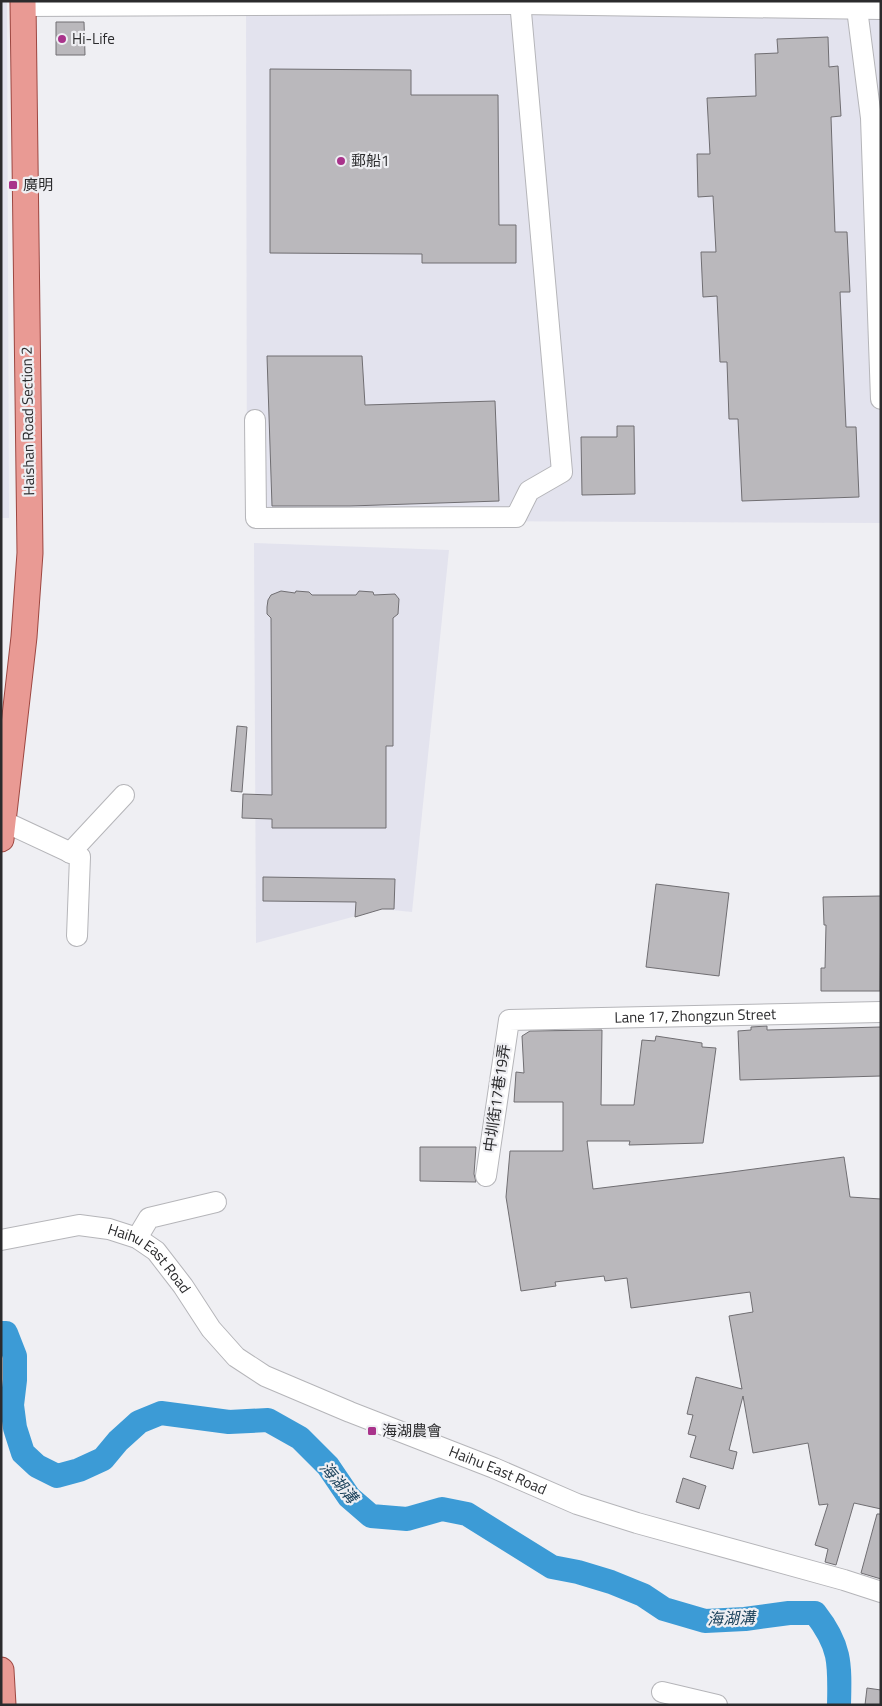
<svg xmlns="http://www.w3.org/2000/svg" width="882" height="1706" font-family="'Titillium Web','Noto Sans TC',sans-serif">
<rect width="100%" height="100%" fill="#efeff3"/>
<path fill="#e3e3ee" d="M1,1h6l2,517h-8z
M246,1h635v522l-634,-3z
M254,543l195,7 -37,362 -30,-3 -126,34z"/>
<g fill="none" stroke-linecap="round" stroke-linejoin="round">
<path stroke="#3c9bd6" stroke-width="24" d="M1,1333h5l9,23v24l-3,25 3,23 8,25 14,13 20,10 22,-6 24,-11 15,-18 21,-19 22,-9 68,9 39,-2 32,18 28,28 21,31 22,19 36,3 35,-10 25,5 85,53 26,5 33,10 32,13 21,14 41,12 40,-2 44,-6h26c26,33 25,51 24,92"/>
</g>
<path fill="#bab8bc" stroke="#706e72" d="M56,22h28l1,33h-29z
M828,37l1,30 9,-1 3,50 -10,1 4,115h12l3,60h-10l6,135h10l3,70 -117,4 -4,-82h-9l-2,-57h-7l-3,-66 -14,1 -2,-45h15l-3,-56 -15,1 -1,-43h13l-3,-56 49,-2 -1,-42 23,-1 -1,-14z
M270,69l141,1v25h87l1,130h17v38h-94v-9l-152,-1z
M267,356h95l3,49 130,-4 4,100 -149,5h-78z
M617,426h17l1,68 -53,1 -1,-58h36z
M281,591l14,2 1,-2 13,1 3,3h44l3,-4 14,1 1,3 21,-1 4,5 -1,15 -5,4v128h-7v82h-114v-9l-30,-1 1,-24 29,1 -1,-177 -4,-4v-7l1,-7 3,-5z
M237,726l10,1 -5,65 -11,-1z
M263,877l132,2 -1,30h-12l-27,8 1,-15 -93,-1z
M656,884l73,9 -10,83 -73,-9z
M881,896l-1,95h-59v-23h4l1,-43h-2l-1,-28z
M767,1026v4l114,-3v49l-141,4 -2,-49 13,-1v-3z
M602,1030l-1,75h33l8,-65 13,1 1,-5 46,7v4l14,1 -13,95 -74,2 1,-4h-43l6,48 131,-16 120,-16 6,40 31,2v310l-27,-6 -18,62 -11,-3 3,-13 -13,-4 13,-41 -9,1 -11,-62 -55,10 -10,-57 -14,54 8,2 -4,17 -43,-12 6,-21 -8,-2 5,-19 -6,-1 9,-37 46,12 -13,-73 24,-4 -3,-20 -119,16 -4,-30 -22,3 -1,-5 -49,6 1,4 -35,5 -15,-94 4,-46h53v-49h-49l2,-30 8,1 -2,-37 8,-5z
M420,1147h56l-2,27 2,8 -56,-1z
M683,1478l23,8 -7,23 -23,-7z
M877,1514h4v65l-20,-6z
M867,1688l14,2v15h-16z"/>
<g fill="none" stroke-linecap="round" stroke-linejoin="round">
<defs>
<g id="minor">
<path d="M856,1l15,117 10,281"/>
<path d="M23,6l497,-2 361,5"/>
<path d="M255,420l1,98 260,-1 13,-26 33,-19 -42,-471"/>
<path d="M3,821l77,36 -3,79"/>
<path d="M70,853l54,-58"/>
<path id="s1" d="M486,1176l23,-156 372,-8"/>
<path d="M137,1238l12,-20 67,-16"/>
<path id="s2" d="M1,1240l78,-15 30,4 28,9 19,13 27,35 28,43 25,28 29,19 85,36 144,56 83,36 60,19 207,57 37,12"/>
<path d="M662,1692l55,13"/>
</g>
<path id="major" d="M1,839l23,-202 6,-84 -7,-552
M1,1670l2,35"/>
</defs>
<use href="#minor" stroke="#b5b5b9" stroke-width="22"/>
<use href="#major" stroke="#9d4741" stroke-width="27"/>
<use href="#minor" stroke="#fff" stroke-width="20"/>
<use href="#major" stroke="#e99a94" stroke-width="25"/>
</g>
<g fill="#a9338b" stroke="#efeff3" stroke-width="2">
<circle cx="62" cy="39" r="5"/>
<circle cx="341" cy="161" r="5"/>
<rect x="8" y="180" width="10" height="10" rx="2.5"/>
<rect x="367" y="1426" width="10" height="10" rx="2.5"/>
</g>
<g text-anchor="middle" stroke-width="4.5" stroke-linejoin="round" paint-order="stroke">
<g font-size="15" fill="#2b2b2d" stroke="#efeff3" text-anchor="start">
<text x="72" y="44">Hi-Life</text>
<text x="351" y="166">郵船1</text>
<text x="23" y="190">廣明</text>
<text x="382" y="1436">海湖農會</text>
</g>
<g font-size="15" fill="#2b2b2d" stroke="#efeff3">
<text transform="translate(28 421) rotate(-91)" y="5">Haishan Road Section 2</text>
<text dy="5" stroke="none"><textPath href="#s1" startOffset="344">Lane 17, Zhongzun Street</textPath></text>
<text transform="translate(497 1098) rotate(-82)" y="5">中圳街17巷19弄</text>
<text dy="5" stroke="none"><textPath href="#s2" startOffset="161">Haihu East Road</textPath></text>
<text dy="5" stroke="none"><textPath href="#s2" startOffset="581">Haihu East Road</textPath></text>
</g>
<g font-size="16" font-style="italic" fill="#1e445d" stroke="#efeff3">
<text transform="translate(339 1482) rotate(50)" y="6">海湖溝</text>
<text transform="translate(731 1618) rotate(-2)" y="6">海湖溝</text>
</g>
</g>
<rect width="882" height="1706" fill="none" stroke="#2b2b2d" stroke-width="5"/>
</svg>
